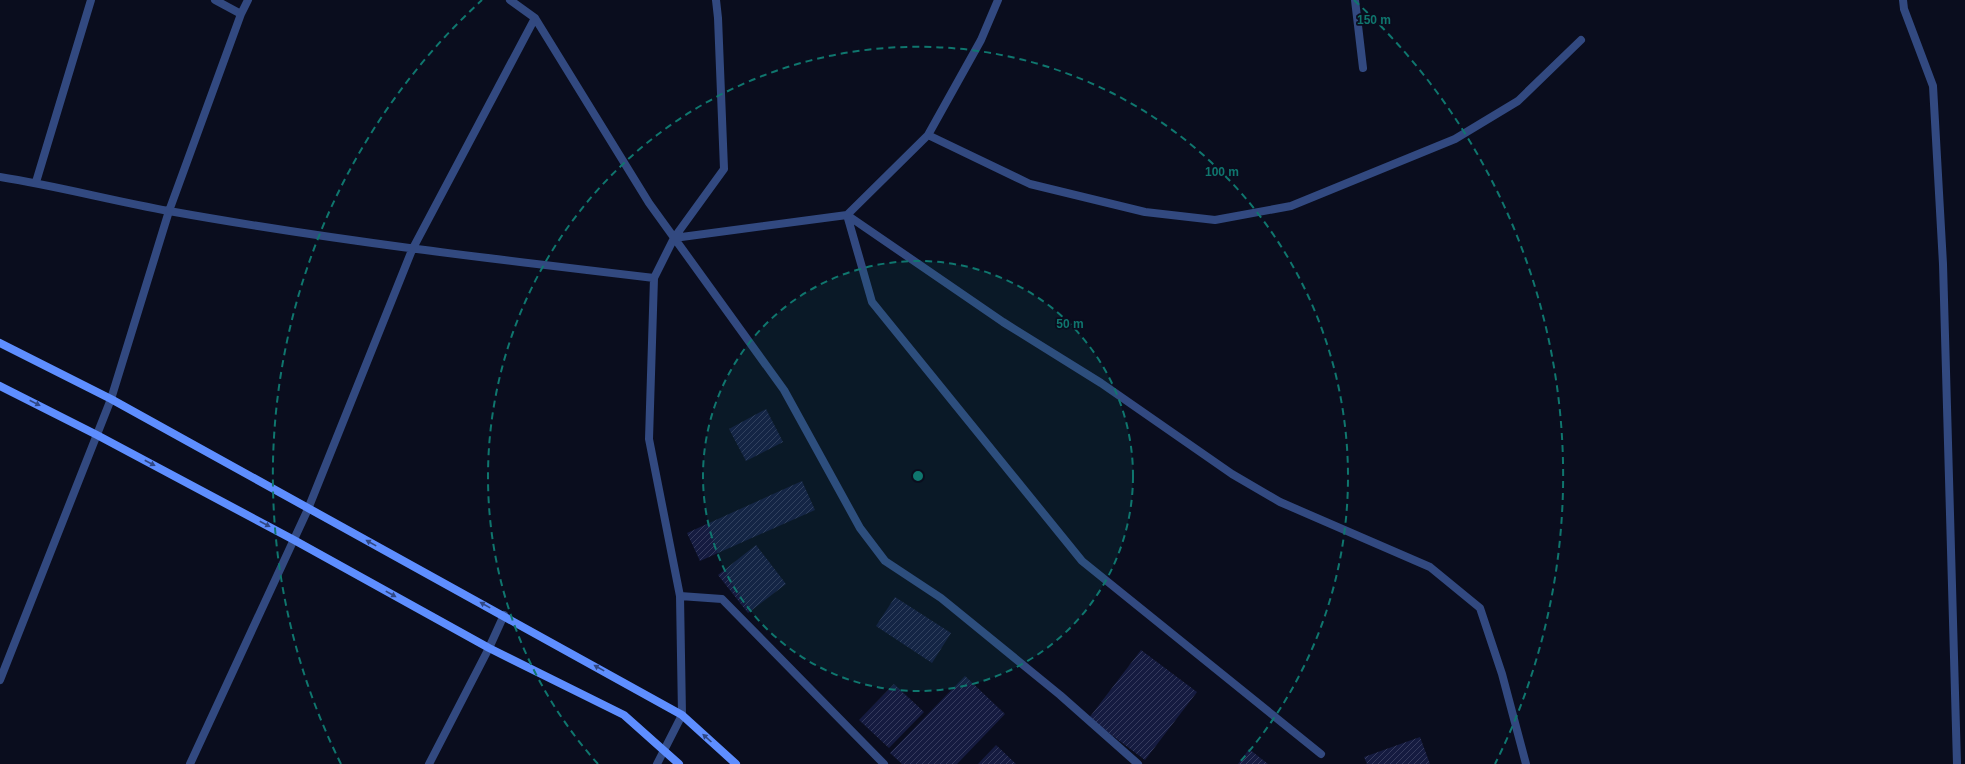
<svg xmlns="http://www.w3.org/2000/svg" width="1965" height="764" font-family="Helvetica,sans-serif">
<defs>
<pattern id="building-hatch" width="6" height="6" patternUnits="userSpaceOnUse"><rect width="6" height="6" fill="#151b40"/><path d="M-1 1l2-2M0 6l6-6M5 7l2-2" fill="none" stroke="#363b5d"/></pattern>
</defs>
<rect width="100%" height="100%" fill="#0a0d1e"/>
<path fill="url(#building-hatch)" d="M766,409l17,33 -37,19 -17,-32z
M802,481l13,29 -115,51 -13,-28z
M756,545l30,39 -38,29 -30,-38z
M895,597l56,36 -19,30 -56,-37z
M1141,650l56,42 -52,68 -56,-42z
M965,676l40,38 -48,50h-55l-12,-11z
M894,684l30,28 -35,36 -30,-28z
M1420,737l10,27h-63l-3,-7z
M996,745l20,19h-38z
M1249,749l19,15h-30z"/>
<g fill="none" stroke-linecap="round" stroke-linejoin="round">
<path stroke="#324980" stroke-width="8" d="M215,0l26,14
M510,0l25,18 114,185 135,187 76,138 25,33 56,37 119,97 78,69
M1355,0l8,68
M1903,0l1,9 29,77 10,178 14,500
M928,135l102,49 115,28 70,8 76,-14 164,-67 63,-38 63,-61
M0,177c57,9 113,24 169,34 161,29 323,48 485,67
M36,182l55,-182
M847,215l156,107 98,61 131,91 48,28 150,65 50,41 22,66 24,90
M847,215l25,87 210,259 239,193
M674,238l173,-23 81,-80 53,-95 17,-40
M680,596l42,3 162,165
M0,680l111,-281 58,-188 72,-197 7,-14
M190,764l118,-255 104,-259 123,-232
M429,764l60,-116 15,-33
M657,764l25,-49 -2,-119 -31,-157 5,-161 20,-40 50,-69 -6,-151 -2,-18"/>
<path stroke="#5e8eff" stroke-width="8" d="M0,343l111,56 571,316 54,49
M0,386l97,49 197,105 195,108 135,67 55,49"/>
</g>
<defs><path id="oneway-solid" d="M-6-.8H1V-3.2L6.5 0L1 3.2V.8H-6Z"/></defs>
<g fill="#304783">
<use href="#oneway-solid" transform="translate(35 403) rotate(27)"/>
<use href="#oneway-solid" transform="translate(150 463) rotate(28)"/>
<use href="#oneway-solid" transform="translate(265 524) rotate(28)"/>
<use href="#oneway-solid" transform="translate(371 543) rotate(-151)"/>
<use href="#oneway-solid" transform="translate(391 594) rotate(29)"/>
<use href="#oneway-solid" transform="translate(485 605) rotate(-151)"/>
<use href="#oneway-solid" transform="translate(599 668) rotate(-151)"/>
<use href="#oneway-solid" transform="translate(707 738) rotate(-138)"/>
</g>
<circle cx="918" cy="476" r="215" fill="#0f766e" fill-opacity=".12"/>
<g fill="none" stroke="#0f766e" stroke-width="2" stroke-dasharray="7 5">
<circle cx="918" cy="476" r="215"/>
<path d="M598 764A430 430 0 1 1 1238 764"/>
<path d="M341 764A645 645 0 0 1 482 0M1354 0A645 645 0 0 1 1495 764"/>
</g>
<circle cx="918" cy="476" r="6" fill="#0f766e" stroke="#0a0d1e" stroke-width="2"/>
<g font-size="12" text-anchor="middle" font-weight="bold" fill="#0f766e" stroke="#0a0d1e" stroke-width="3.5" stroke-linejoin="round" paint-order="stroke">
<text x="1374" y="24">150 m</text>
<text x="1222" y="176">100 m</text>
<text x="1070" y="328">50 m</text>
</g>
</svg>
